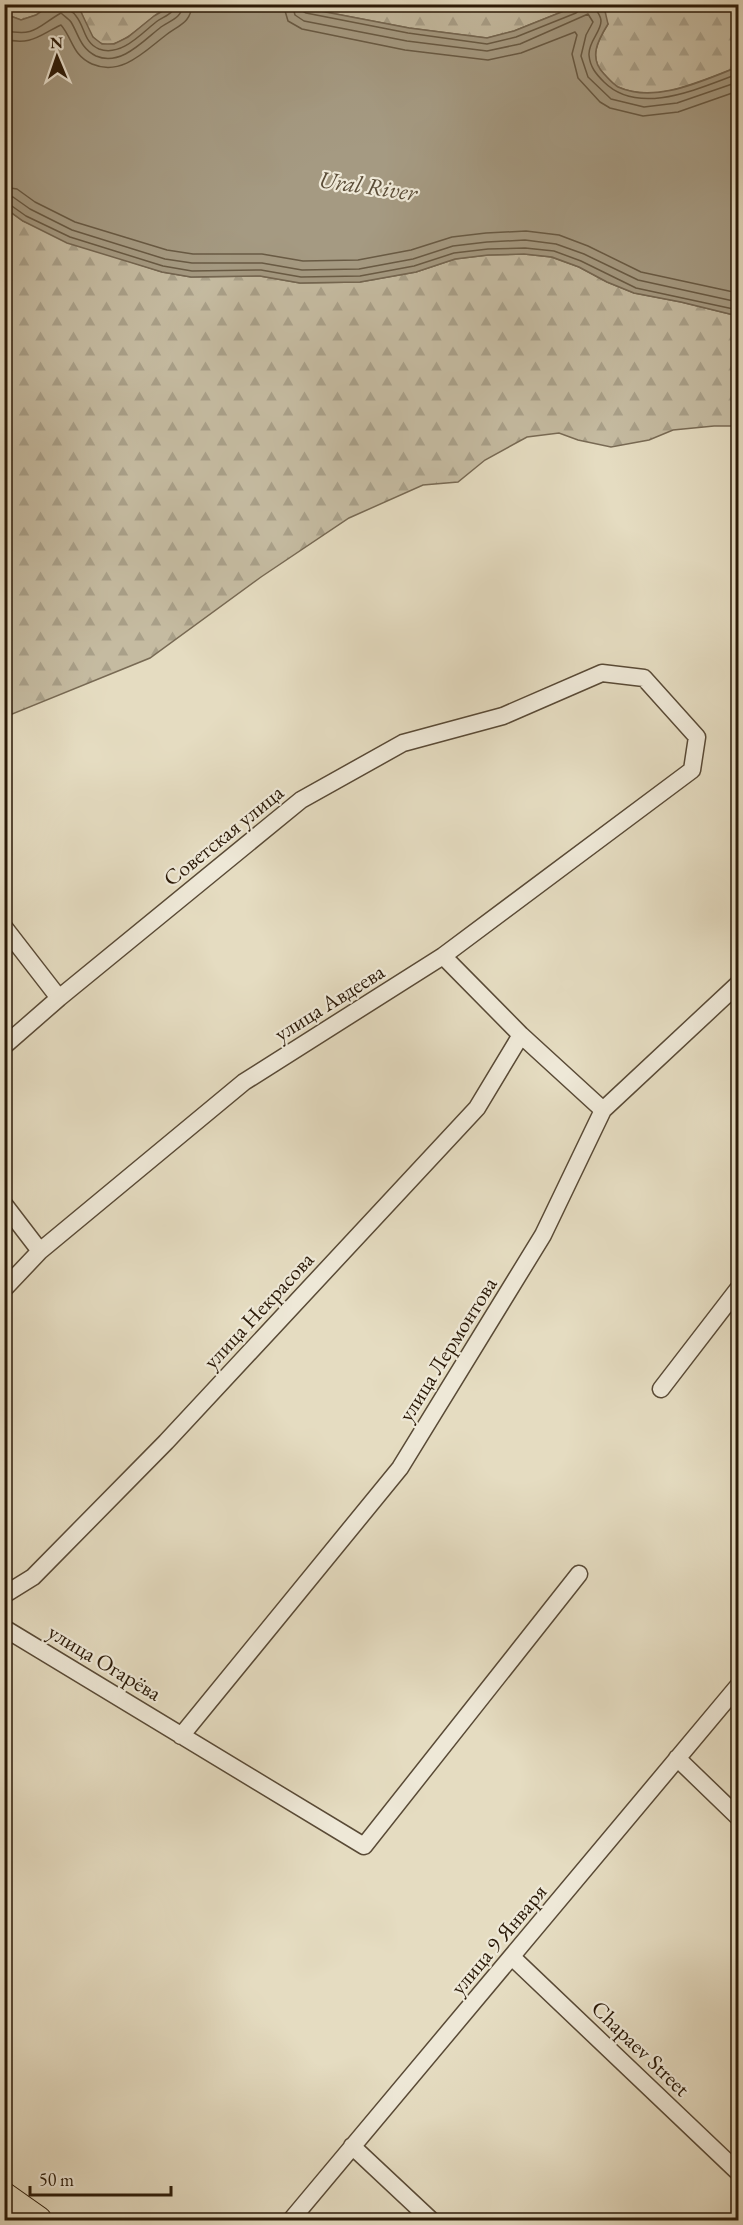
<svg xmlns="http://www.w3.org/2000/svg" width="743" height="2225" font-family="'EB Garamond',serif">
<defs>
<pattern id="forest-firs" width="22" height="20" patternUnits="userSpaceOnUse" patternTransform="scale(1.5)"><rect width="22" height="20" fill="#c5bba1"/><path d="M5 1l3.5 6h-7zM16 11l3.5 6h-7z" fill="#a9a089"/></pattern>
</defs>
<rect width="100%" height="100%" fill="#e5dcc1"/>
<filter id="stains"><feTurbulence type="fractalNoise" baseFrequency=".00333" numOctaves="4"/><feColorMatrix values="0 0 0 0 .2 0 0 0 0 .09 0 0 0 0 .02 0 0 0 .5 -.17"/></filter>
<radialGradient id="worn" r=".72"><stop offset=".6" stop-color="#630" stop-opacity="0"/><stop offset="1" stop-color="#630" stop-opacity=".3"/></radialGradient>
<path fill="url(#forest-firs)" stroke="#786a54" stroke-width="1.5" d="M5,5h47l-16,10 -15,5 -16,-6z
M69,5h104c-6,3 -14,7 -20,12 -14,11 -44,43 -61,19 -5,-7 -8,-18 -12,-26z
M289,5h449v62c-36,13 -82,37 -120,20 -5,-3 -10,-9 -14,-13 -16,-16 -6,-34 4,-50l-11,-19 -23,2 -60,24 -27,7 -78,-10z
M5,208l18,13 81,32 58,19 29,5 69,-1 40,7 60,-1 56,-10 39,-13 33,-4 36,-1 27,3 28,10 28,15 27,11 47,9 57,14v110h-24l-41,4 -24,10 -38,7 -33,-7 -19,-7 -32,4 -42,23 -27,22 -35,3 -74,33 -88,59 -111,81 -145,59z"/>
<path fill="#a59a82" stroke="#746651" stroke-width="1.5" d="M52,4l17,1 11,5 13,27 9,7h12l14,-7 26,-21 19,-11h116l120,23 78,10 27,-7 60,-24 23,-2 8,6 3,13c-10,16 -20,34 -4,50 4,4 9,10 14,13 38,17 84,-6 120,-20v249l-57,-14 -47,-9 -27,-11 -28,-15 -27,-10 -28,-3 -36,1 -33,4 -39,13 -56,10 -60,1 -40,-7 -69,1 -29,-5 -95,-29 -44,-22 -18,-13v-194l16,6 15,-5z"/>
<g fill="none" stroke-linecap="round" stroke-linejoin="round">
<path stroke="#685a44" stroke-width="1.5" d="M69,4v6c3,2 6,3 7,6 9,11 8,27 23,33 22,8 42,-15 57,-27 7,-6 18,-7 19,-18
M283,4l5,17 14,8 103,21 83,10 33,-7 54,-21 2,3 -5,19 6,24 22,24 10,6 33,8 35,-4 60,-21
M292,4l3,11 9,6 103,20 80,10 33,-7 68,-30 5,8 -7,13 -5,21 7,21 23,22 33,8 33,-4 61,-21
M300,4l1,6 5,3 102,20 79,11 29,-7 60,-24 4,-3 1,-6
M594,4c1,7 7,10 7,17 0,11 -13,21 -12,34 1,12 7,19 15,27 35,35 95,6 134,-8
M4,30c31,8 34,-4 57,-17 3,3 8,6 10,9 8,13 9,26 25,34 25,11 48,-16 65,-29 10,-7 21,-9 22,-23
M4,39c28,7 35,-4 57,-14 12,14 11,30 31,39 30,13 54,-14 74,-29 13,-10 25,-12 26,-31
M4,187l13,2 18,13 40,20 92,28 26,4h69l41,7 55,-1 53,-10 41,-13 34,-4 40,-2 33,4 29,11 53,26 97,21
M4,196l9,1 17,12 42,21 93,29 27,4h70l40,7 57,-1 54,-10 40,-13 34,-4 38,-2 31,4 28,10 54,26 100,22
M4,203l5,1 17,12 44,21 93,29 29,5 69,-1 40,7 59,-1 54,-10 40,-13 34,-4 37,-1 29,3 27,10 55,27 102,22"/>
<defs>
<path id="minor" d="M4,927l55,71
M443,956l78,79 82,75
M4,1046l55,-48 242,-198 102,-57 100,-27 99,-43 42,5 53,59 -5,33 -249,186 -199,126 -204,169 -36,38
M4,1204l36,47
M661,1389l77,-100
M4,1595l29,-18 133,-135 311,-334 44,-73
M4,1628l360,218 215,-272
M181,1736l219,-268 143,-233 60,-125 135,-126
M677,1758l61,59
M512,1957l226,215
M352,2146l79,74
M291,2220l447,-534"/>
<path id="primary" d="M4,2196l34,24"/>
</defs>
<use href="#minor" stroke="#594a36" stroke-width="19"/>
<use href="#primary" stroke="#2a1907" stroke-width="29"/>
<use href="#minor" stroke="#eee8d7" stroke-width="16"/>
<use href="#primary" stroke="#e5dcc1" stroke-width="27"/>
</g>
<g text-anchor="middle" stroke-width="4.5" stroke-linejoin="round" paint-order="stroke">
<g font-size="22" fill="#2a1907" stroke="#eee8d7">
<text transform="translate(223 835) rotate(-39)" y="8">Советская улица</text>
<text transform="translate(329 1002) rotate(-32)" y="8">улица Авдеева</text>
<text transform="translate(258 1310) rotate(-47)" y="8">улица Некрасова</text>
<text transform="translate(447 1349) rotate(-58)" y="8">улица Лермонтова</text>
<text transform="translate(105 1662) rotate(31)" y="8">улица Огарёва</text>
<text transform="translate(498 1939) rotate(-50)" y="8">улица 9 Января</text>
<text transform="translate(641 2048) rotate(44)" y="8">Chapaev Street</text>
</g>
<g font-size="24" font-style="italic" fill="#5b4d38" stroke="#eee8d7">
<text transform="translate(368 186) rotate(8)" y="8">Ural River</text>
</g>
</g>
<rect width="743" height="2225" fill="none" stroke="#e5dcc1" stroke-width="24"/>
<rect x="6" y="6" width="731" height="2213" fill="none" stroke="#2a1907" stroke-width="3"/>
<rect x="12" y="12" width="719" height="2201" fill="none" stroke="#2a1907" stroke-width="1.5"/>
<g transform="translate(57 57) rotate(358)" stroke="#eee8d7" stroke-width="4.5" paint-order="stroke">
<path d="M0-4.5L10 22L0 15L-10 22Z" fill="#2a1907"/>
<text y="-9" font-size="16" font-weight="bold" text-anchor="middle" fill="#2a1907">N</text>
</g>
<path d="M30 2186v9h141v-9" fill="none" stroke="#2a1907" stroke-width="3"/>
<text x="39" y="2186" font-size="18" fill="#2a1907" stroke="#eee8d7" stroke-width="4.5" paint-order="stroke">50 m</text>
<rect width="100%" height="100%" filter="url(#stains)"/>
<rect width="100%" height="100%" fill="url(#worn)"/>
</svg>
